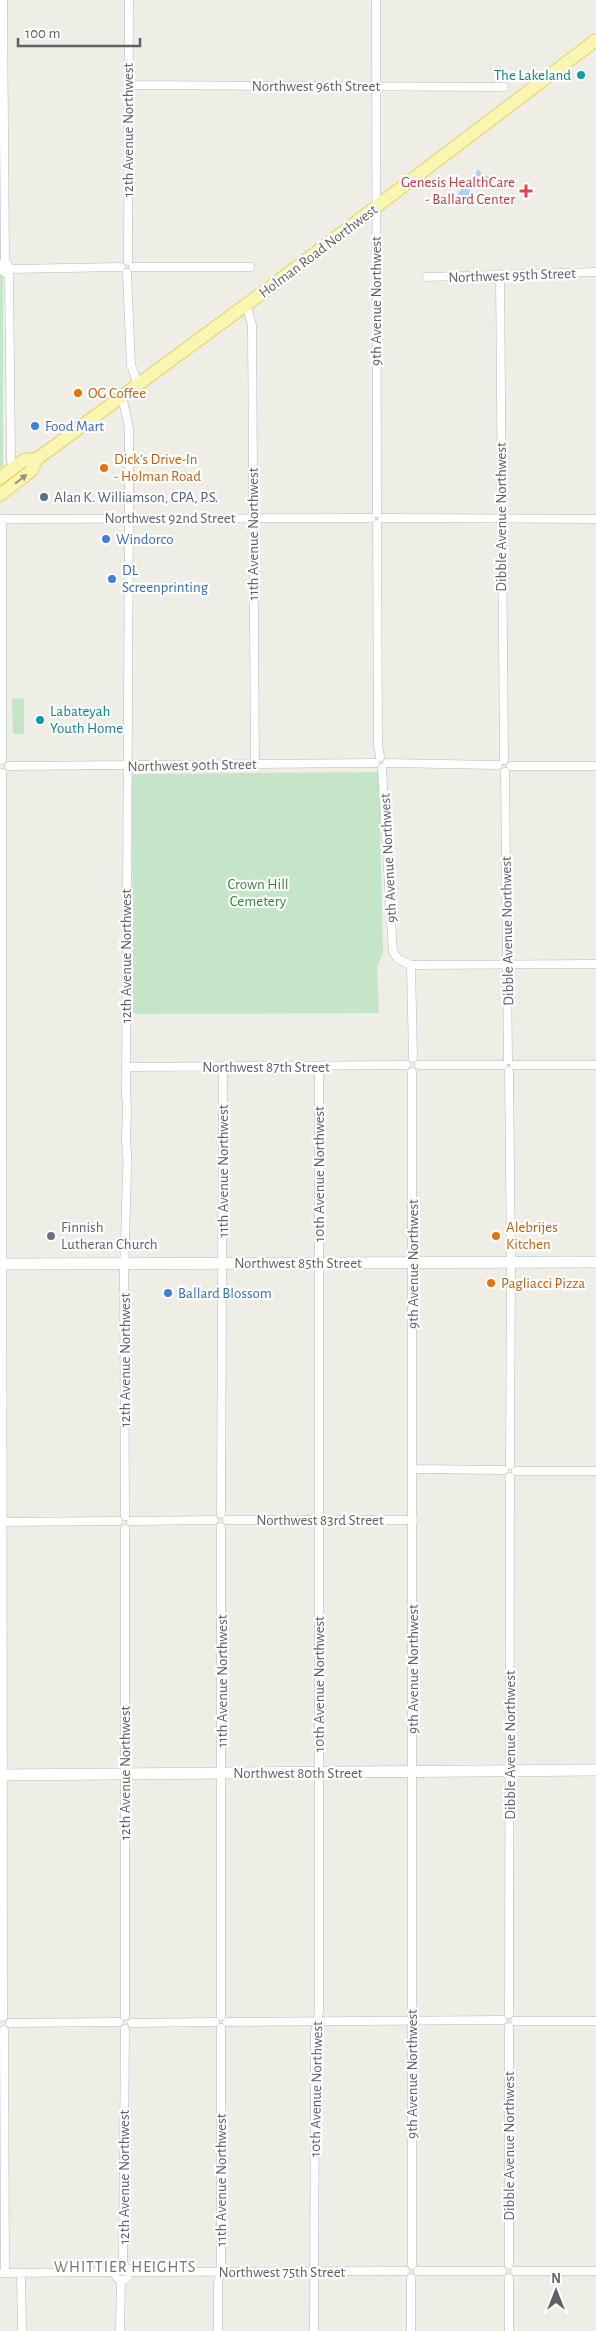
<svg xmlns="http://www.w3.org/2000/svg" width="596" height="2331" font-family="'Alegreya Sans',sans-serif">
<rect width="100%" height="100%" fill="#efeee6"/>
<path fill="#c4e5c7" d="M0,272h3v194l-3,2z
M24,698v36h-11l-1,-35z
M379,772l4,181 -6,14 2,46 -246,1 -1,-240z"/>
<path fill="#abd0fa" d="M478,169l5,6 7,2 -1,4 -8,1 -5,-2 -7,12 1,9 -13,3 -2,-6 6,-8 -1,-7 12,-3z"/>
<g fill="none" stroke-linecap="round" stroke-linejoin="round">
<defs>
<path id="street" d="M3,0l2,263
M376,0l1,513
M129,85l375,2
M128,261l1,-261
M0,266l3,-3h4l4,7 -4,4 -7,-5
M133,267h117
M11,269l110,-2
M9,273l2,188 3,6
M127,273l4,92 7,19
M500,274l4,486
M427,277l169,-5
M246,304l6,21 3,440
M122,396l7,32v79l-3,589c2,13 1,23 0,36 -1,14 3,23 1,40l-3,101 1,243
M382,518l214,1
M2,519l369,-1
M2,519v241
M377,524l1,221 2,12
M387,763l111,2
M9,766l366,-3
M511,766h85
M382,768l11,184 5,7 13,6 2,93
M505,772l3,288
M2,773l1,1244
M411,965l185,-1
M419,1065h84
M514,1065h82
M126,1067l280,-2
M509,1071l2,191 -1,203
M414,1469l90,1
M516,1471h80
M221,1514l2,-446
M227,1520h186
M131,1521l83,-1
M0,1522l118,-1
M221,1527v489
M125,1529v487
M509,2014l1,-537
M515,2021h81
M227,2022l276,-2
M10,2023l109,-1
M132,2023l83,-1
M509,2027v238
M4,2030l1,243
M123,2265l2,-236
M412,2265v-1193
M115 2273a7 7 0 1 1 14 0a7 7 0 1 1-14 0Z
M418,2271h84
M515,2271h81
M129,2272l276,-1
M1,2273l113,-1
M21,2273l1,58
M411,2278v53
M509,2278v53
M120,2331l1,-51
M218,2331v-48l3,-11v-244
M314,2331l1,-298 4,-22v-944"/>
<path id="secondary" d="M0,1264l596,-2
M0,1775l596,-5"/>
<path id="primary" d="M0,478l24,-18 13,-1
M0,495l31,-24 6,-12 240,-177 319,-242"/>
</defs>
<use href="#street" stroke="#b6b8bc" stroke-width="9"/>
<use href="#secondary" stroke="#b7b9bf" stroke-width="12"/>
<use href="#primary" stroke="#e9d065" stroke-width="14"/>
<use href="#street" stroke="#fff" stroke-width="8"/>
<use href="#secondary" stroke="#fff" stroke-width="11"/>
<use href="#primary" stroke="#faf5b0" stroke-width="12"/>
</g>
<defs><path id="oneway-solid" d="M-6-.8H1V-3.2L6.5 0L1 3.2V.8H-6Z" transform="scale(1.25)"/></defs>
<use fill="#95947f" href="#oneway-solid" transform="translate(21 479) rotate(-38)"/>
<g fill="#0f9aa8" stroke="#fff" stroke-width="2">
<circle cx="581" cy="75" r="5"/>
<circle cx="40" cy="720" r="5"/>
</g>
<path fill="#e0444e" stroke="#fff" stroke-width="2" d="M523.5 183.5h5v5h5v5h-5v5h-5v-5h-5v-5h5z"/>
<g fill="#e8710a" stroke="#fff" stroke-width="2">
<circle cx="78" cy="393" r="5"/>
<circle cx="104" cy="468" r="5"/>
<circle cx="496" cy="1236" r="5"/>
<circle cx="491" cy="1283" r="5"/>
</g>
<g fill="#3f7fe0" stroke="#fff" stroke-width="2">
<circle cx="35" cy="426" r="5"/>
<circle cx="106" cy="539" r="5"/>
<circle cx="112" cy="579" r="5"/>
<circle cx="168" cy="1293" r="5"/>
</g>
<circle fill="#5c6f8a" stroke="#fff" stroke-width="2" cx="44" cy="497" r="5"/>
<circle fill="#6b7280" stroke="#fff" stroke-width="2" cx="51" cy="1236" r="5"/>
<g text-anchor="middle" stroke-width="4.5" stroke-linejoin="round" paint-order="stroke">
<g font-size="15" fill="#0d838f" stroke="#fff" text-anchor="end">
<text x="571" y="80">The Lakeland</text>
<text x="50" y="716" text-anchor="start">Labateyah<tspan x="50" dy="17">Youth Home</tspan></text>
</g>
<g font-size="15" fill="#5e6065" stroke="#fff">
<text x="316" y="91">Northwest 96th Street</text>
<text transform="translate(128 130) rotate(-90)" y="5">12th Avenue Northwest</text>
<text transform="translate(318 251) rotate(-37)" y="5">Holman Road Northwest</text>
<text transform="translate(512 275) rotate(-2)" y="5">Northwest 95th Street</text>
<text transform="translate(376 301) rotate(-90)" y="5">9th Avenue Northwest</text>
<text transform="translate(501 517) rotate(-90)" y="5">Dibble Avenue Northwest</text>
<text x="170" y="523">Northwest 92nd Street</text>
<text transform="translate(253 534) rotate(-90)" y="5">11th Avenue Northwest</text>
<text transform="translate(192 765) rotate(-1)" y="5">Northwest 90th Street</text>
<text transform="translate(388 858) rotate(-93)" y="5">9th Avenue Northwest</text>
<text transform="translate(507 931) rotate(-91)" y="5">Dibble Avenue Northwest</text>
<text transform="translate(126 956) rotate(-90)" y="5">12th Avenue Northwest</text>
<text x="266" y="1072">Northwest 87th Street</text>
<text transform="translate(223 1171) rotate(-90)" y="5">11th Avenue Northwest</text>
<text transform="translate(319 1174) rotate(-90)" y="5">10th Avenue Northwest</text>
<text x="298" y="1268">Northwest 85th Street</text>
<text transform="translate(413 1264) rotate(-90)" y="5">9th Avenue Northwest</text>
<text transform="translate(125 1360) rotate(-90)" y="5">12th Avenue Northwest</text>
<text x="320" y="1525">Northwest 83rd Street</text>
<text transform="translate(413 1669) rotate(-90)" y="5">9th Avenue Northwest</text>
<text transform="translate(222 1681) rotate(-90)" y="5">11th Avenue Northwest</text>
<text transform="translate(319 1684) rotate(-90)" y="5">10th Avenue Northwest</text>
<text transform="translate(510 1745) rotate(-90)" y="5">Dibble Avenue Northwest</text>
<text transform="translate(125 1773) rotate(-90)" y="5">12th Avenue Northwest</text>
<text x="298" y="1778">Northwest 80th Street</text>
<text transform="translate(412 2074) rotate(-90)" y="5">9th Avenue Northwest</text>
<text transform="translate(316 2089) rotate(-89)" y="5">10th Avenue Northwest</text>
<text transform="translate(509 2146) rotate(-90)" y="5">Dibble Avenue Northwest</text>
<text transform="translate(124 2177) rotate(-90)" y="5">12th Avenue Northwest</text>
<text transform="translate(221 2180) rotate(-90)" y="5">11th Avenue Northwest</text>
<text x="282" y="2277">Northwest 75th Street</text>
</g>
<g font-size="15" fill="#be3a42" stroke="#fff" text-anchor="end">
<text x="515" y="187">Genesis HealthCare<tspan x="515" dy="17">- Ballard Center</tspan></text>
</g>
<g font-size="15" fill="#c56008" stroke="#fff" text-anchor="start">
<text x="88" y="398">OG Coffee</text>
<text x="114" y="464">Dick's Drive-In<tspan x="114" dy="17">- Holman Road</tspan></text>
<text x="506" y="1232">Alebrijes<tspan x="506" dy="17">Kitchen</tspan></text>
<text x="501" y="1288">Pagliacci Pizza</text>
</g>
<g font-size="15" fill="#366cbe" stroke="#fff" text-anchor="start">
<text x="45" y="431">Food Mart</text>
<text x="116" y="544">Windorco</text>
<text x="122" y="575">DL<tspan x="122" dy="17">Screenprinting</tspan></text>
<text x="178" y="1298">Ballard Blossom</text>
</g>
<g font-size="15" fill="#4e5e75" stroke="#fff" text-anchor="start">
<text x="54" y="502">Alan K. Williamson, CPA, P.S.</text>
</g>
<g font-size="15" fill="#3a8043" stroke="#fff">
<text x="258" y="889">Crown Hill<tspan x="258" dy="17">Cemetery</tspan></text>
</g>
<g font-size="15" fill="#5b616d" stroke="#fff" text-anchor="start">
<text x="61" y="1232">Finnish<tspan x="61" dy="17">Lutheran Church</tspan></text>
</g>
<g font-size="16" letter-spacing="1" fill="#6f7277" stroke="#fff">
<text x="125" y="2272">WHITTIER HEIGHTS</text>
</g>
</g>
<g transform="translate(556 2291)" stroke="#ffffff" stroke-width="4" paint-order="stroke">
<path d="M0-4L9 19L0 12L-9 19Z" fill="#5e6065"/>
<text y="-8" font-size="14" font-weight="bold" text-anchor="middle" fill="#5e6065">N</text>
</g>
<path d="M18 38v8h122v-8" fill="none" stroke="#5e6065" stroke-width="2.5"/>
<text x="25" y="38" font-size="15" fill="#5e6065" stroke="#ffffff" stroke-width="4" paint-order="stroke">100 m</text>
</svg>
